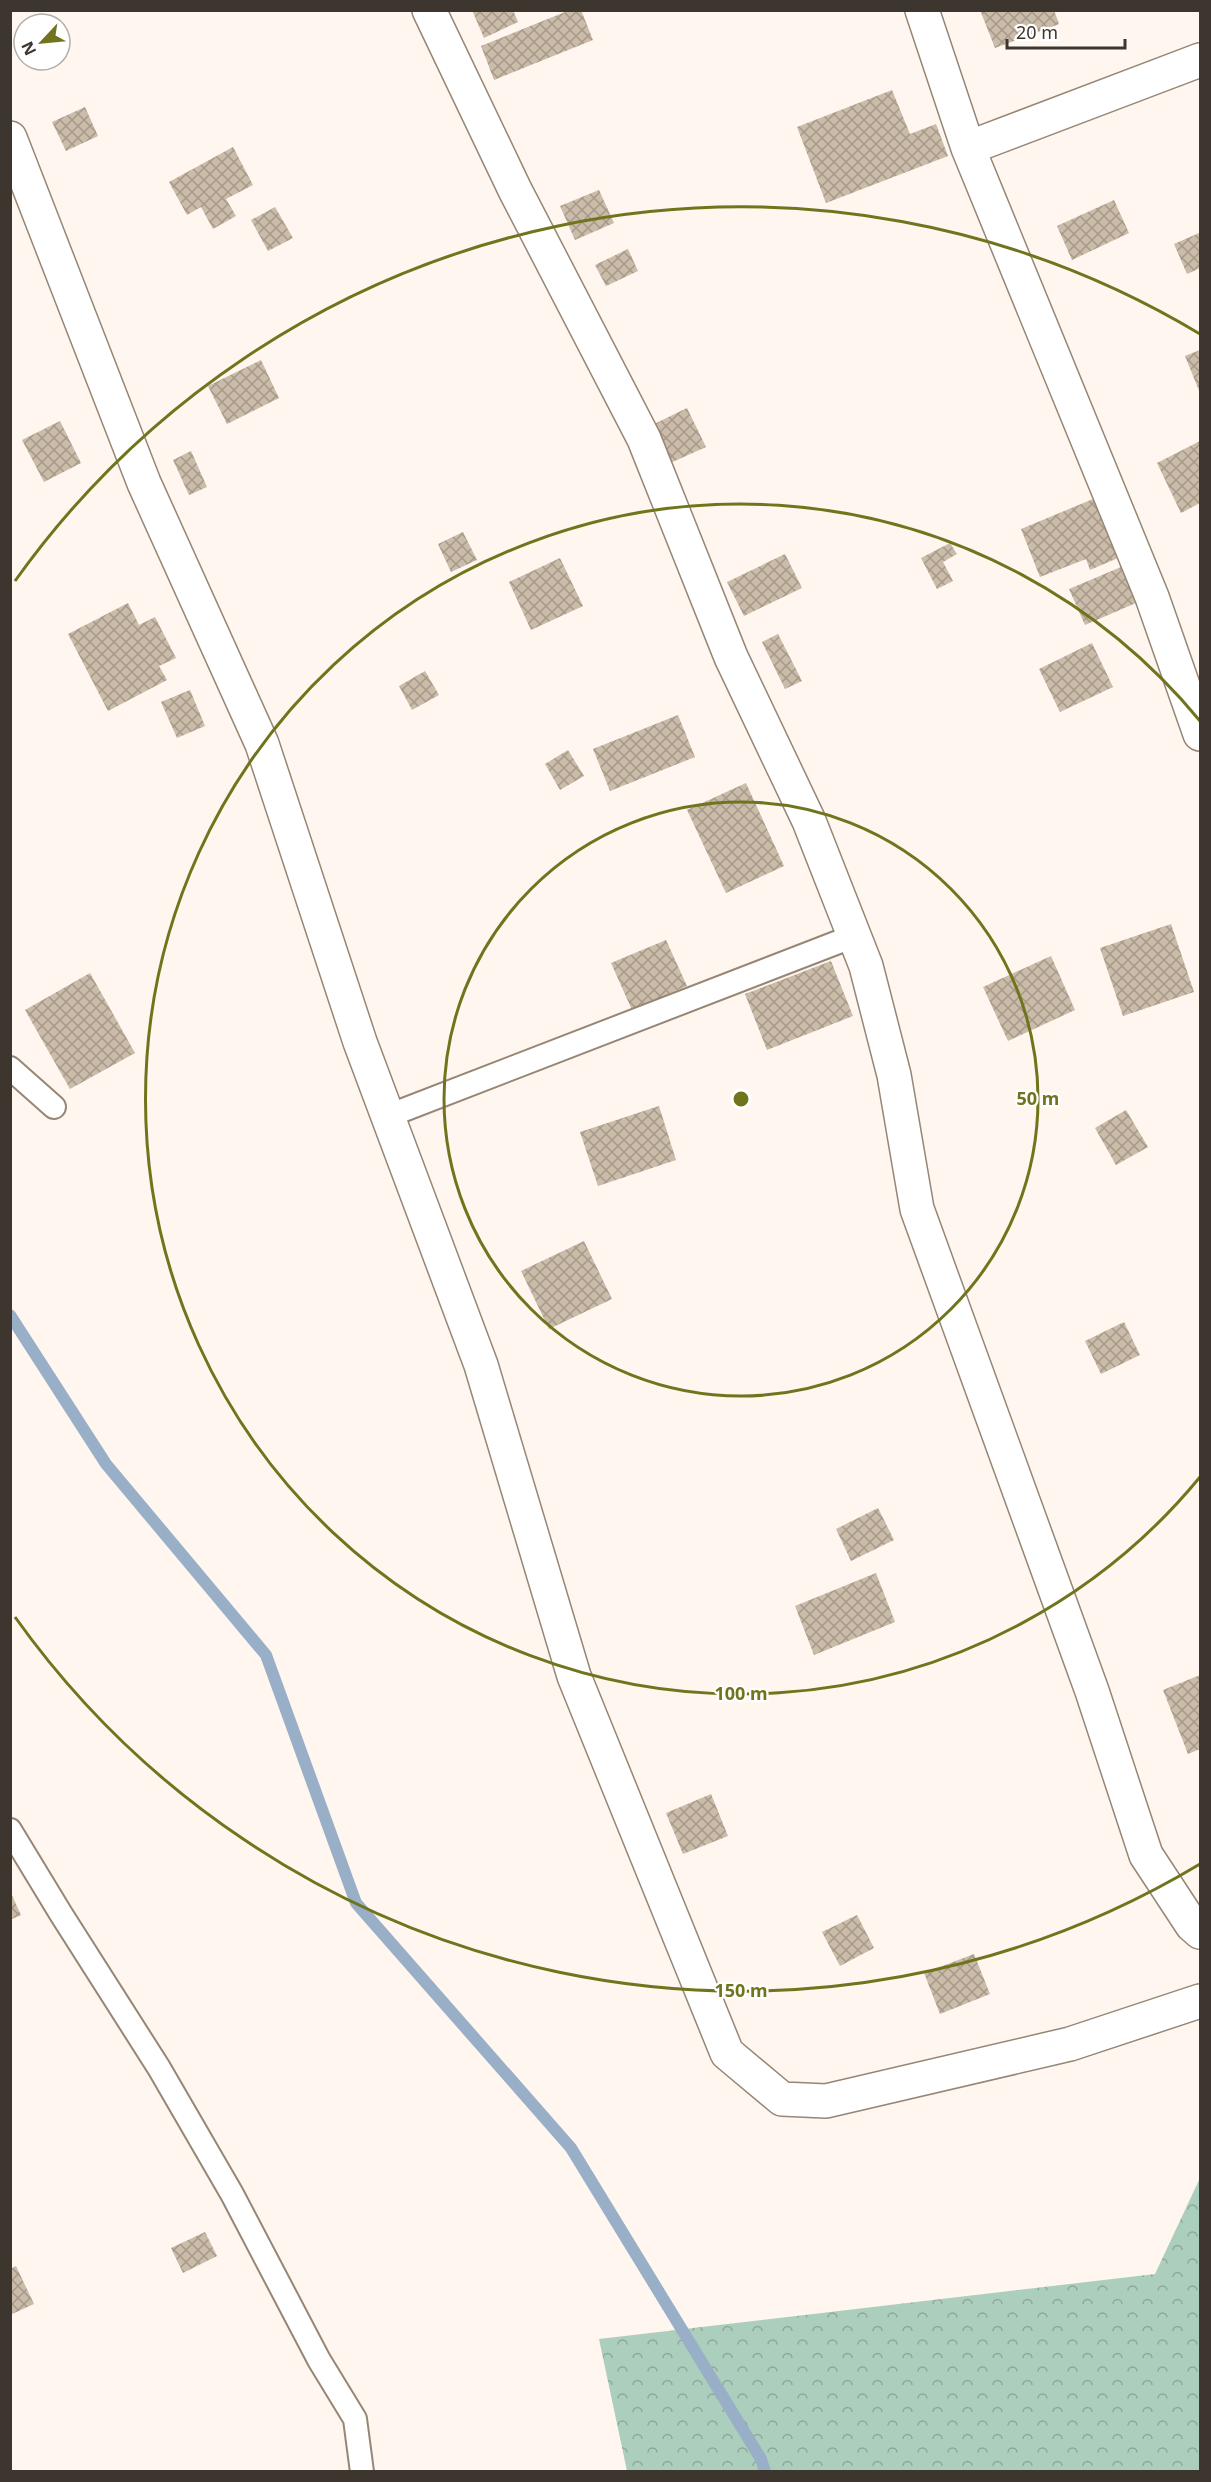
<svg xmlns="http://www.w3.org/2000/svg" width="1211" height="2482" font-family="'Noto Sans',sans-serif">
<defs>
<pattern id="forest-crowns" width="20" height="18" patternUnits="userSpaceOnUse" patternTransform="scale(1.5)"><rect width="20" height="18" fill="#accebc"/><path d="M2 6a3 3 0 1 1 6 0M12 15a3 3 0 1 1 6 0" fill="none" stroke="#8da899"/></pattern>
<pattern id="building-cross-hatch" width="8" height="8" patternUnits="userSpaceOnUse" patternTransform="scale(1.5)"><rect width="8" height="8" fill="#cbbba9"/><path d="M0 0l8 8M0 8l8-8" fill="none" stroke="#a6998a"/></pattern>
</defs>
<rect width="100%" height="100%" fill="#fef6ef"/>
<path fill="url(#forest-crowns)" d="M1200,2178v293h-573l-28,-132 556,-65z"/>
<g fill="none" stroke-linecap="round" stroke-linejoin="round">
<path stroke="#99afc8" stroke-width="12" d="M10,1315l96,149 160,191 90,248 215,245 190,311 4,13"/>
</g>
<path fill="url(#building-cross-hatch)" d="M472,10h41l5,12 -34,16z
M570,10h11l12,30 -99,40 -13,-34z
M980,10h74l5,14 -64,24z
M892,90l18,44 26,-10 12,32 -122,47 -29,-76z
M85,107l13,29 -32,15 -14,-29z
M233,147l20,38 -27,14 10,17 -23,13 -12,-22 -14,8 -18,-33z
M599,190l15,33 -39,17 -15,-34z
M1114,200l15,33 -57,27 -15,-34z
M275,207l18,31 -25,13 -17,-31z
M1199,233l1,35 -13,6 -13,-30z
M628,249l10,22 -32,15 -11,-21z
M1200,350v43l-15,-37z
M261,360l18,38 -52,26 -19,-38z
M687,408l19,39 -38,17 -18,-38z
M60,421l21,42 -37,19 -22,-42z
M1200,441v62l-19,10 -24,-50z
M191,451l16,36 -18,8 -16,-35z
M1093,499l25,59 -28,12 -4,-11 -46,18 -19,-48z
M463,532l14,28 -26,12 -13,-28z
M950,543l7,11 -14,8 10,19 -16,8 -16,-31z
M785,554l17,34 -58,28 -17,-34z
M560,558l23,48 -52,24 -22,-48z
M1121,567l15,36 -51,22 -16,-36z
M128,603l11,22 16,-8 21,41 -17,8 8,14 -59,31 -40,-77z
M778,634l24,47 -17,8 -23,-47z
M1092,643l21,44 -53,25 -21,-43z
M425,671l14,24 -27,15 -13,-24z
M190,690l15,36 -28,12 -16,-36z
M678,715l17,42 -85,34 -17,-42z
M568,750l16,26 -24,14 -15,-26z
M746,783l38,83 -58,27 -39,-83z
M1171,924l23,68 -71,24 -23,-68z
M666,940l21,46 -55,24 -21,-47z
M1051,956l24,54 -67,31 -25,-54z
M831,961l22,55 -86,34 -22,-56z
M90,973l45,80 -65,36 -45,-79z
M659,1106l17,54 -78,26 -18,-54z
M1126,1110l22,37 -32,18 -21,-37z
M584,1241l28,58 -63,30 -28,-58z
M1124,1322l16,33 -39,19 -16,-33z
M878,1508l16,32 -43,21 -15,-32z
M876,1573l19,49 -81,33 -19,-49z
M1200,1675v74l-12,5 -25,-64z
M711,1794l17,42 -45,18 -17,-41z
M10,1891l11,24 -11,5z
M857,1915l17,33 -34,18 -18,-34z
M974,1954l16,40 -50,20 -16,-41z
M205,2232l12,24 -34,17 -12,-25z
M16,2266l18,38 -24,11v-46z"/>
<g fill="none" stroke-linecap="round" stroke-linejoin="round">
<defs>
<path id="lane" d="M10,1068l44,39
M388,1116l466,-180
M10,1830l51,84 98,154 73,126 87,166 36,59 7,53"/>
<path id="street" d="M429,10l86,180 129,249 87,218 78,164 57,145 28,109 23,134 175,482 54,164 46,70 8,7
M922,10l46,138 184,449 48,137
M10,138l134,345 118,261 98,298 121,323 93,311 153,377 55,46 44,2 244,-57 130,-43
M968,148l232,-88"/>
</defs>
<use href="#lane" stroke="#968675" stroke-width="26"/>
<use href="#street" stroke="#968675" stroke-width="36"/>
<use href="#lane" stroke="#fff" stroke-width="22"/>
<use href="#street" stroke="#fff" stroke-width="33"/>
</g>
<g fill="none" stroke="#70751d" stroke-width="3">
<circle cx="741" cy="1099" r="297"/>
<path d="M1200 1477A595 595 0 1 1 1200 721"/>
<path d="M1200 1864A892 892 0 0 1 15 1617M15 581A892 892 0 0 1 1200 334"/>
</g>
<circle cx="741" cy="1099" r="9" fill="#70751d" stroke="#fff" stroke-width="3"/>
<g font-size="18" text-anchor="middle" font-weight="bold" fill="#70751d" stroke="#fff" stroke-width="4.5" stroke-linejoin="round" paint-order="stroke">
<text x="1038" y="1105">50 m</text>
<text x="741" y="1700">100 m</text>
<text x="741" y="1997">150 m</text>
</g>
<rect width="1211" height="2482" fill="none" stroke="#3d362f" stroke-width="24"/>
<g transform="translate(42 42) rotate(244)"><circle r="28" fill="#ffffff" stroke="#b1afac" stroke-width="1.5"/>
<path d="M0-4.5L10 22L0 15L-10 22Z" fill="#70751d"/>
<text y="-9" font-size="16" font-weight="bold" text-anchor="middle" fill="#3d362f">N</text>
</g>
<path d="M1007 39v9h118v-9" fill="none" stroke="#3d362f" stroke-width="3"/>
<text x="1016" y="39" font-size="18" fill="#3d362f" stroke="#ffffff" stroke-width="4.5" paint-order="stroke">20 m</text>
</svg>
